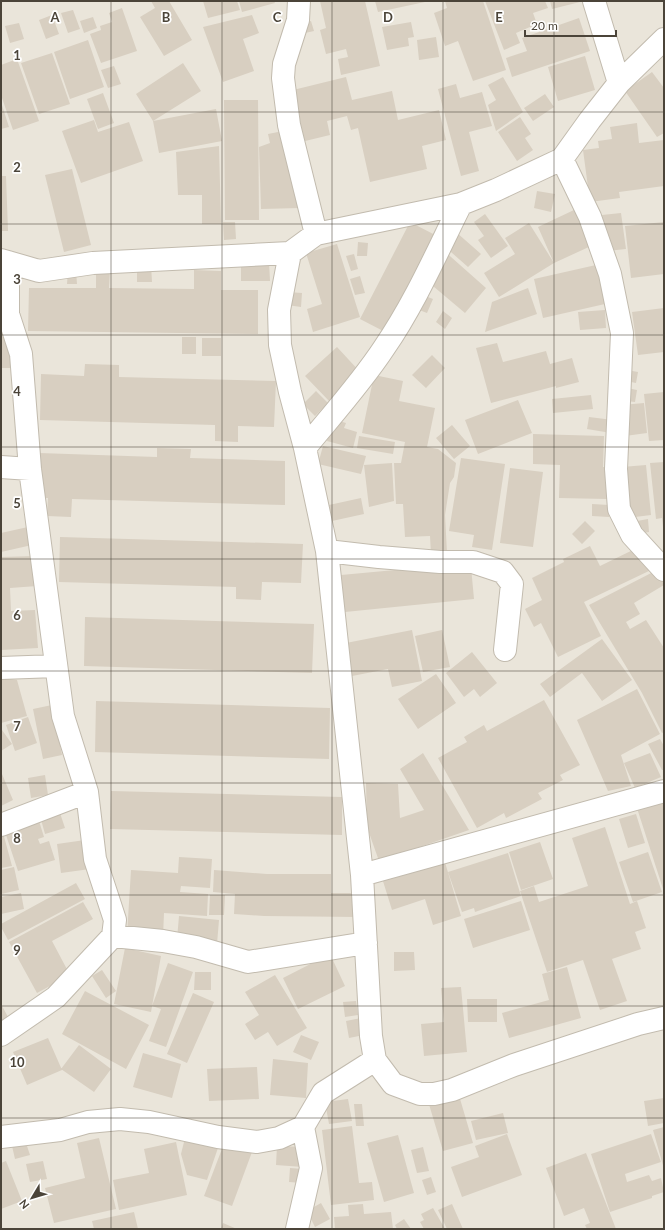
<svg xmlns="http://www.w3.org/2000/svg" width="665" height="1230" font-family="Lato,sans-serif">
<rect width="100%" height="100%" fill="#f6f3ec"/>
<path fill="#eae5da" d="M1,1h663v1228h-663z"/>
<path fill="#d8cfc1" d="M151,1h18l23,39 -28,16 -24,-39 15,-9z
M203,1h34l3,9 -32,8z
M239,1h35l1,2 -33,9z
M320,1h45l15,65 -39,9 -3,-16 10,-2 -2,-8 -20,5 -6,-24 6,-2z
M375,1h50v1l-47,10z
M445,1h38l23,69 -33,11 -15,-40 -13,5 -11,-33 13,-5z
M485,1h60l3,7 -15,5 4,11 -21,9 4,10 -16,7z
M550,1h30v1l-28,7z
M122,8l15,43 -36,12 -11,-29 11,-4 -1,-4 12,-4 -3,-9z
M73,10l7,19 -12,4 -7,-20z
M52,15l7,19 -13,5 -7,-19z
M252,15l7,18 -16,6 11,32 -31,11 -20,-55z
M93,17l4,11 -13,5 -4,-12z
M579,18l11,33 -78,26 -6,-19 21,-7 -5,-13z
M311,21l3,10 -9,2 -2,-10z
M411,22l3,15 -6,1 1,8 -22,4 -5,-23z
M19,23l5,16 -14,4 -5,-17z
M436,37l3,20 -20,3 -2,-20z
M88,40l16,47 -34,12 -16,-47z
M52,53l18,51 -31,10 -18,-51z
M585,56l10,34 -37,11 -10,-34z
M17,59l22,62 -26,9 -12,-35v-30z
M183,63l18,28 -48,30 63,-12 6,32 -63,12 -6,-32 -17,-27z
M114,66l7,18 -13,4 -7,-18z
M652,72l12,16v45l-7,4 -32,-46z
M346,77l6,23 40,-9 6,29 41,-10 7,30 -24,6 5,23 -57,13 -12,-54 -7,2 -4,-14 -20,5 3,14 -29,7 -12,-51z
M503,77l20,35 -27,19 -8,-26 8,-5 -8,-15z
M456,84l4,14 22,-6 10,34 -23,6 10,39 -18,5 -23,-87z
M103,93l11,30 -16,6 -11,-30z
M545,94l9,13 -21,14 -9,-13z
M224,100h34l1,120h-34z
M1,102l8,25 -8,2z
M520,117l11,17 -6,4 8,12 -16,11 -19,-29z
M94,120l4,12 31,-10 14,39 -62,22 -19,-52z
M637,123l2,20 25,-3v46l-45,6 1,6 -30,4 -7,-52 16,-2 -1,-7 14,-2 -2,-12z
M283,131l17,77 -39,1 -2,-62 11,-4 -2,-9z
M219,146l2,78h-19v-29h-24l-2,-43z
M72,169l19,76 -27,7 -19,-77z
M1,176h5l2,55h-7z
M537,191l18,3 -4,18 -17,-4z
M574,210l17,36 -37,17 -16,-36z
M621,213l5,36 -19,2 -5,-36z
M485,214l23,32 -17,12 -13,-18 6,-4 -10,-14z
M223,222h12l1,17 -12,1z
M410,222l29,15 -50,97 -29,-15z
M664,222v52l-33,4 -6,-52z
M529,223l25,40 -55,34 -15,-24 31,-19 -10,-16z
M456,232l25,22 -13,13 -25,-22z
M358,242l10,1 -1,13h-10z
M337,244l23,73 -47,15 -6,-23 15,-5 -16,-51z
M442,249l44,39 -21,25 -38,-32z
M354,254l4,15 -7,2 -5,-15z
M241,261l28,1 1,19h-29z
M137,265h14l1,17h-15z
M596,265l9,39 -62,14 -9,-39z
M96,270h14l-1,18 85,1v-19l27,1v19h37v44l-230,-3 1,-43h67z
M68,271h8l1,13h-10z
M360,276l5,17 -10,2 -5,-16z
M528,288l9,26 -52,18 7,-30z
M288,292l14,1 -1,14 -14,-2z
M420,294l13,5 -6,14 -13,-5z
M664,308v44l-26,3 -6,-43z
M605,310l1,18 -26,2 -2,-18z
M443,311l9,7 -7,11 -9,-7z
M1,336l11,1 -1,31h-10z
M182,337h14v17h-14z
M202,338h19v18h-19z
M497,343l6,19 43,-11 4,13 22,-6 7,24 -23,6v-2l-65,17 -15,-55z
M337,347l24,26 -31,29 -25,-26z
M432,355l13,13 -19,20 -14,-13z
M85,364l34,1v12l157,4 -2,46 -36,-1v16l-23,-1v-16l-175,-5 1,-46 43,2z
M627,370l11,2 -2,11 -10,-2z
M374,375l29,6 -4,20 36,7 -8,39 11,2 18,14 -2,14 -4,6 -5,32 2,38 -16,1 -1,-18 -25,1 -2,-33h-7l-2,-41h7l4,-21 -43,-9z
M627,388l10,2 -2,12 -9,-1z
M316,391l12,12 -13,13 -12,-12z
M664,392v48l-15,1 -5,-47z
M591,395l2,14 -40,4 -1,-14z
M518,400l14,33 -54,21 -13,-34z
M644,403l3,30 -22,3 -3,-31z
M589,417l24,3 -2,13 -24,-4z
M332,419l14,4 -2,5 13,4 -4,16 -26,-7z
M452,425l18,21 -16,13 -18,-21z
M533,434l71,2 -1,31h5l-1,32 -48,-1 1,-33 -27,-1z
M359,436l36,6 -2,12 -36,-6z
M323,446l43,10 -5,18 -43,-10z
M157,448l34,1 -1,9 95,3v44l-213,-6 -1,18 -24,-1 1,-18h-10l1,-45 118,4z
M461,458l44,6 -13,86 -20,-3 2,-12 -25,-4z
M664,462v65h-1l-1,-9 -6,1 -6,-56z
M392,463l2,38 -25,6 -5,-42z
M646,465l5,50 -24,3 -5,-51z
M510,468l33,4 -10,75 -33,-4z
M361,498l3,16 -32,7 -3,-16z
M592,504l17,1v12l-17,-1z
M648,519l1,13 -10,2 -2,-13z
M585,521l10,10 -13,13 -10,-10z
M28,527l4,18 -31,7v-19z
M60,537l243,7 -2,39 -39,-1 -1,18 -25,-1v-12l-177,-5z
M590,546l10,20 39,-19 12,23 -67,32 17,34 -43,21 -17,-34 -7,4 -9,-18 17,-9 -10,-22 32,-16 -1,-3z
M36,556l1,30 -27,2 1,23 24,-1 3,38 -37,2v-93z
M471,567l3,32 -129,13 -4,-37 65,-6z
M657,570l7,15 -30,18 6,11 -14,8 4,7 16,-9 18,28v84l-2,1 -20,-40 -53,-88z
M85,617l229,7 -2,49 -228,-7z
M412,630l10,51 -30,6 -4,-18 -36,7 -6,-33z
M442,630l8,37 -27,5 -8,-36z
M602,639l30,41 -30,21 -20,-28 -32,24 -10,-13z
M472,652l25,31 -17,14 -6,-8 -10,8 -18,-24z
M436,674l20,29 -38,26 -20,-30z
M1,678l16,2 10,36 -26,7z
M637,689l23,45 -39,21 10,31 -23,5 -31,-71z
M544,700l36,65 -20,10 3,5 -25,13 4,6 -36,19 -2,-5 -27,15 -39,-70 29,-16 -3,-5 20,-12 3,6z
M96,701l234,7 -1,51 -234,-7z
M52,705l10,50 -19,4 -10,-50z
M28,717l9,26 -22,8 -9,-26z
M2,730l10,14 -11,7v-20z
M660,739l4,7v24h-2l-14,-26z
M423,753l46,77 -90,31 -12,-34 -1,-44 32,1 2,34 24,-8 -24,-41z
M650,753l11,24 -26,11 -11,-25z
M1,774h1l11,26 -12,6z
M45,775l3,20 -17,3 -3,-20z
M111,791l231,6v38l-232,-6z
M664,796v96l-28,-87z
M59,810l6,18 -20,6 -5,-18z
M636,814l9,29 -17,5 -9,-29z
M39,821l5,16 -6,2 2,5 9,-3 6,19 -37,11 -13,-39z
M605,827l25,77 7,-3 9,27 -11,4 6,17 -29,10 15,42 -27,9 -17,-50 -36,12 -27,-81 14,-5 5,16 49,-16 -16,-48z
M2,829l10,37 -11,2v-38z
M85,840l5,29 -29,4 -4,-29z
M540,842l13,37 -32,11 -12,-38z
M648,852l14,40 -29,10 -14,-40z
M508,853l13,43 -46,16 -1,-4 -12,4 -14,-40z
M179,857l33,2 -2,29 -29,-2 -1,6 28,2 -1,22 -43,-3 -1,24 -36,-2 4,-65 47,3z
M444,859l17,57 -28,9 -8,-26 -33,11 -10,-32z
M14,867l5,23 -18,4v-24z
M214,870l53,4h64v19h26v24l-93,-1 -30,-2 1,-20 -22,-2z
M76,883l9,16 -77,41 -7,-13v-3z
M21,893l3,16 -23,5v-17z
M210,895h15l-1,20h-15z
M521,901l9,29 -57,18 -9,-29z
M83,902l10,17 -41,22 18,34 -33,18 -28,-51z
M179,916l40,4 -2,24 -40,-5z
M125,948l36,8 -10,56 -37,-8z
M394,952h20l1,18 -21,1z
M330,954l15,32 -47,23 -15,-31z
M168,963l25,9 -27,75 -17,-6 12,-32 -9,-3z
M567,967l14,51 -72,20 -7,-25 47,-13 -7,-26z
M102,970l14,21 -10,7 -14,-22z
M195,972h16v18h-17z
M275,975l32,53 -30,18 -9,-14 -13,8 -10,-16 14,-9 -14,-23z
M461,987l6,65 -43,4 -3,-32 23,-2 -3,-34z
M85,991l64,34 -23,44 -64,-35z
M193,993l21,9 -27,61 -20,-9z
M467,999h30v23h-29z
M356,1001l2,14 -13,2 -2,-15z
M1,1004l7,13 -7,4z
M361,1018l3,17 -15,3 -3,-17z
M301,1035l18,7 -8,18 -18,-8z
M48,1038l14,32 -35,15 -14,-33z
M79,1045l32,24 -17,23 -33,-23z
M143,1053l38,11 -9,34 -39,-11z
M273,1059l35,4 -2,35 -36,-3z
M257,1067l2,32 -50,2 -2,-32z
M458,1092l15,51 -30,8 -15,-50z
M664,1098v25l-16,3 -4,-25z
M348,1099l4,22 -23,3 -4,-22z
M354,1104h8l2,22h-8z
M503,1113l5,20 -32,7 -5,-19z
M352,1126l7,57 13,-1 2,18 -43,5 -9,-75z
M664,1127v42l-11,-39z
M186,1134l33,11 -12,35 -20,-5 -6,-21z
M507,1134l15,41 -60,22 -11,-30 28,-10 -4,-11z
M651,1134l10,28 -36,12 2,8 22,-7 3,6 9,-3 3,14 -12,4v2l-42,14 -19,-58z
M398,1135l16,58 -30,9 -17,-59z
M99,1138l17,71 -62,14 -9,-35 40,-10 -8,-35z
M225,1141l27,11 -20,54 -28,-10z
M176,1142l11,53 -68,15 -6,-30 36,-7 -5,-24z
M26,1143l4,12 -15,4 -3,-13z
M277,1146l27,1 -1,20 -27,-2z
M423,1147l6,24 -12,2 -6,-23z
M586,1153l23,58 7,18h-29l-2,-4 5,-2 -6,-15 -20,8 -18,-48z
M6,1161l16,40 -21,8v-46z
M43,1161l4,18 -17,3 -4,-18z
M290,1168l13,1 -1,14 -13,-1z
M431,1177l5,15 -9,3 -5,-15z
M321,1203l9,16 -15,8 -8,-16z
M363,1204l1,10 27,-2 2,17h-58l-1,-12 15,-1 -1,-11z
M452,1204l11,25h-16l-9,-19z
M433,1208l12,21h-21l-4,-7 4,-2 -3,-6z
M134,1212l4,17h-44l-2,-8z
M404,1219l7,10h-14l-2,-4z
M223,1223l14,6h-16z"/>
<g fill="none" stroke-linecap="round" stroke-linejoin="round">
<defs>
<path id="street" d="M299,1l-1,19 -14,44 -1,14 6,47 27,109
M594,1l25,82
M664,39l-45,44 -29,37 -28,39 -66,31 -35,14 -145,30 -26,19 -11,57 1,35 10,47 15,56 22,103 35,324 9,161 4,24 18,24 27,10h14l18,-4 62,-25 124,-41 26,-6
M562,159l28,58 20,57 12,59 -6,136 3,40 13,26 32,35
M1,260l38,11 54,-8 197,-10
M305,448c27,-33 56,-65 79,-100 31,-45 53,-96 77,-144
M1,467l29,2
M327,551l52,6 61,5h33l30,10 9,12 -7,66
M1,668l55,-2
M1,825l86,-33
M362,875l302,-84
M113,936l50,5 33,6 52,15 118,-19
M1,1035l55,-38 57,-61 2,-16 -20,-61 -8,-67 -24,-76 -33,-247 -9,-115 -13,-40v-52
M1,1137l59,-7 28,-8 32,-3 29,3 69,15 39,5 22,-4 24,-11 20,-34 52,-33
M297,1229l14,-61 -8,-41"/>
</defs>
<use href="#street" stroke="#c2bbae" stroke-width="24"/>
<use href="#street" stroke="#fff" stroke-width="22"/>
</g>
<path fill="none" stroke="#4b4439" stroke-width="1" stroke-opacity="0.55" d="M111,1v1228M222,1v1228M332,1v1228M443,1v1228M554,1v1228M1,112h663M1,224h663M1,335h663M1,447h663M1,559h663M1,671h663M1,783h663M1,895h663M1,1006h663M1,1118h663"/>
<g font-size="13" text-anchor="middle" font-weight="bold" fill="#4b4439" stroke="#fff" stroke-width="3.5" stroke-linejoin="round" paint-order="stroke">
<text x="55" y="22">A</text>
<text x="166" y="22">B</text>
<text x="277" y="22">C</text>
<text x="388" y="22">D</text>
<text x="499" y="22">E</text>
<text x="17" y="60">1</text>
<text x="17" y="172">2</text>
<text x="17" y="284">3</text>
<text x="17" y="396">4</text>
<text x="17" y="508">5</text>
<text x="17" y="620">6</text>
<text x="17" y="731">7</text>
<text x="17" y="843">8</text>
<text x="17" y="955">9</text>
<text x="17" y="1067">10</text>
</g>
<rect width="665" height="1230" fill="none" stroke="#4b4439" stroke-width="4"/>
<g transform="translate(32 1198) rotate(232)" stroke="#ffffff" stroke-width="3" paint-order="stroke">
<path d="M0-3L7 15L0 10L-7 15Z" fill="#4b4439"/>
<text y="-6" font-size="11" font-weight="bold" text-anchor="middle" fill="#4b4439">N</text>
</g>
<path d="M525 30v6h91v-6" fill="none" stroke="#4b4439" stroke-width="2"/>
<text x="531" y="30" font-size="12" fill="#4b4439" stroke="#ffffff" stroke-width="3" paint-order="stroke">20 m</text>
</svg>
